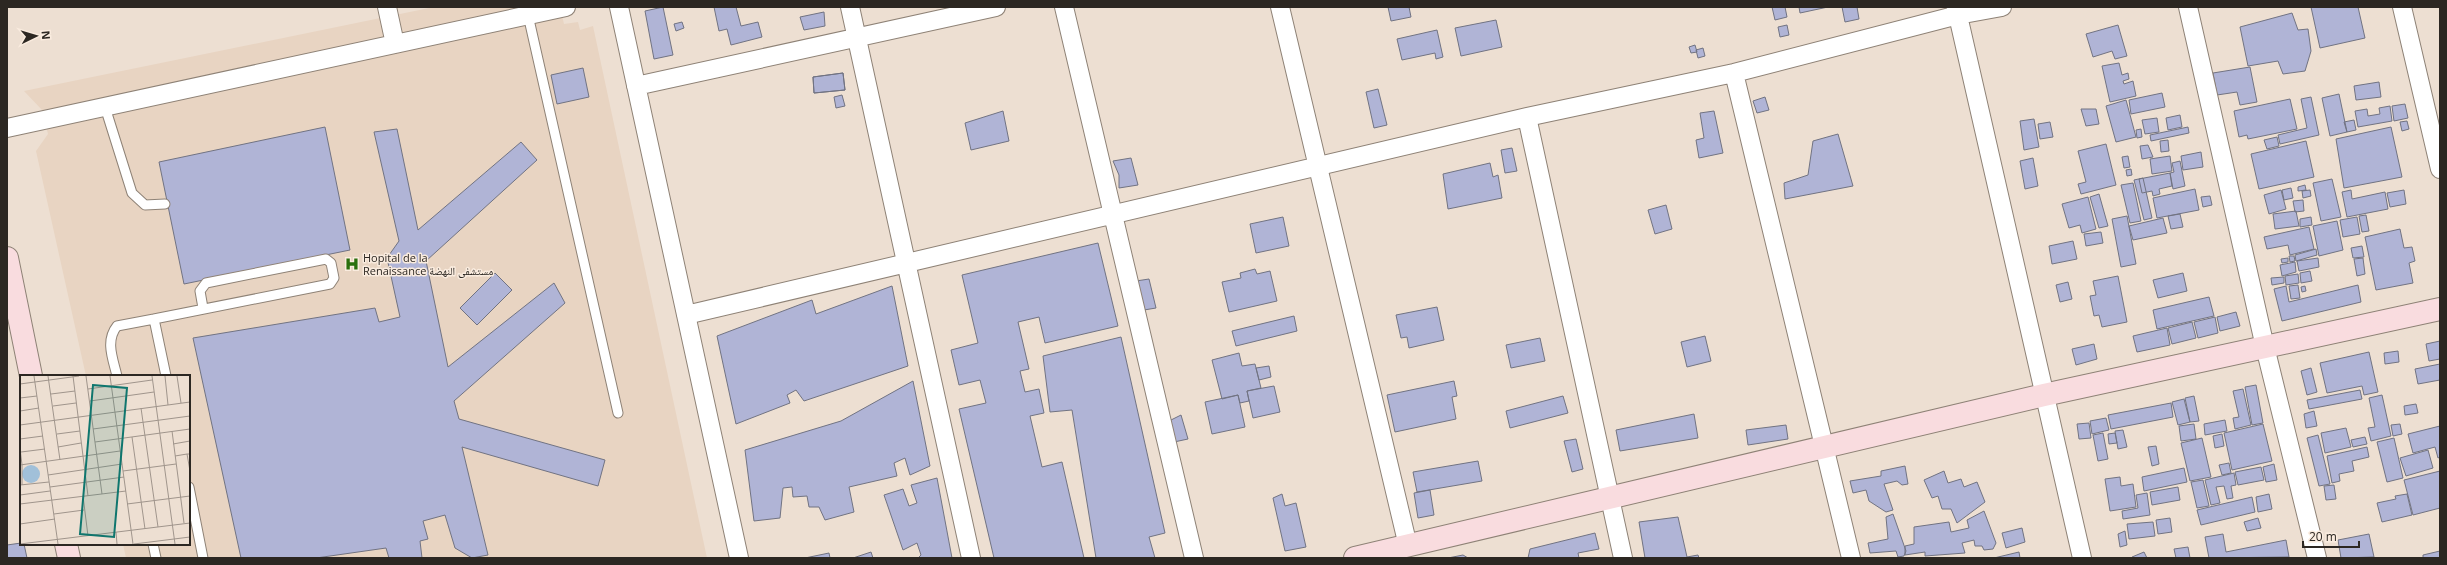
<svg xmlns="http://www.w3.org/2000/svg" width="2447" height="565" font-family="'Open Sans','Noto Naskh Arabic',sans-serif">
<rect width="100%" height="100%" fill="#eddfd2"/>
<path fill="#e8d4c2" d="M434,7h126l4,17 14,-2 2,8 13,-4 114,532h-581l-3,-14h66v-168h-103l-50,-225 12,-17 -6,-24 -18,-19z"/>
<path fill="#b0b4d6" stroke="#717382" d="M663,7l10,48 -19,4 -9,-48z
M714,7h22l5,19 17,-4 4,15 -31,8 -4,-16 -8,2z
M1388,7h21l2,10 -20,4z
M1772,7h13l2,10 -12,3z
M1799,7h29l-28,6z
M1842,7h15l2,12 -14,3z
M2311,7h47l7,31 -45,10z
M824,12l1,14 -21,4 -4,-13z
M2292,13l6,17 10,-1 3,22 -6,20 -22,3 -5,-13 -30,5 -8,-39z
M1496,20l6,27 -41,9 -6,-28z
M682,22l2,6 -8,3 -2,-7z
M1787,25l2,10 -9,2 -2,-10z
M2118,25l9,31 -12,3 -3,-8 -19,6 -7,-23z
M1437,30l6,27 -7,2 -1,-6 -33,7 -5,-21z
M1695,45l2,7 -6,1 -2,-6z
M1703,48l2,8 -7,2 -2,-8z
M2119,63l3,12 6,-2 1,6 -6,2 1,3 9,-3 3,15 -26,6 -8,-36z
M2250,67l7,35 -17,3 -3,-13 -20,3 -4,-22z
M583,68l6,29 -32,7 -6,-29z
M843,73l2,17 -31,3 -1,-16z
M843,73l2,17 -31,3 -1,-16z
M2379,82l2,15 -25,3 -2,-14z
M1378,89l9,36 -13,3 -8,-36z
M2162,93l3,14 -34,7 -2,-14z
M2339,94l8,38 -17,4 -8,-38z
M842,95l3,11 -9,2 -2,-11z
M1765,97l4,13 -12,3 -4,-12z
M2311,97l8,38 -39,9 -2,-9 29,-7 -6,-29z
M2290,99l7,30 -49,10 -1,-4 -8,2 -5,-26z
M2126,100l10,37 -20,5 -10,-36z
M2405,104l3,14 -14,3 -2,-15z
M2390,106l2,15 -34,6 -3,-16 12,-2 1,7 12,-2 -1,-6z
M2081,109h15l3,15 -13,2z
M1003,111l6,30 -38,9 -6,-27z
M1714,111l9,42 -24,5 -3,-18 8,-2 -4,-25z
M2180,115l2,12 -14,3 -2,-12z
M2157,118l2,14 -14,2 -3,-14z
M2034,119l5,28 -15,3 -4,-29z
M2354,120l2,10 -9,2 -3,-10z
M2407,121l2,8 -7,2 -2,-9z
M2050,122l3,15 -13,2 -2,-15z
M325,127l25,123 -166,34 -25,-122z
M2188,127l1,6 -38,8 -1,-6z
M2391,127l11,50 -58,11 -8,-49z
M397,129l21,101 103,-88 16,18 -111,101 22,106 106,-84 11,20 -111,98 5,18 146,41 -7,26 -136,-39 26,108 -16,3 -17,-10 -10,-33 -22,6 5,18 -8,2 2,17h-33l-3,-10 -70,10h-75l-48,-220 182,-30 4,14 21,-5 -13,-59 12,-17 -25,-109z
M2141,129l1,8 -5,1 -1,-8z
M1838,134l15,52 -68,13 -1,-16 24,-8 5,-34z
M2277,137l2,9 -12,3 -3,-9z
M2168,140l1,11 -8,1 -1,-11z
M2306,141l8,36 -55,12 -8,-35z
M2106,144l10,41 -35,9 -3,-10 8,-2 -8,-31z
M2148,145l5,12 -11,2 -2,-13z
M1512,148l5,23 -12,2 -4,-23z
M2201,152l2,15 -20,3 -2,-14z
M2128,156l2,11 -6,1 -2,-11z
M2170,156l2,15 -20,3 -2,-15z
M1131,158l7,27 -19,3v-13l-6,-14z
M2033,158l5,28 -13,3 -5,-28z
M2180,161l5,25 -12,3 -3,-16 4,-1 -2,-9z
M1490,163l3,14 5,-2 4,23 -54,11 -5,-35z
M2131,169l1,6 -5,1 -1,-6z
M2170,173l2,13 -13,3 1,5 -7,2 -1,-5 -10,2 -3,-14z
M2143,178l9,40 -8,2 -10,-40z
M2332,179l9,38 -20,4 -8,-38z
M2133,183l8,38 -11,2 -9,-38z
M2305,185l1,5 -8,1v-4z
M2291,188l2,10 -9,2 -2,-10z
M2195,189l4,21 -42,8 -4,-20z
M2281,190l5,19 -17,5 -5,-19z
M2310,190l1,6 -8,2 -1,-7z
M2351,190l1,9 33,-7 3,17 -41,8 -5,-25z
M2404,190l2,14 -16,3 -3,-14z
M2099,194l9,32 -9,2 -9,-31z
M2210,196l2,9 -9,2 -2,-10z
M2088,197l8,32 -14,4 -2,-8 -11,3 -7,-24z
M2303,200l1,11 -9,1 -2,-11z
M1666,205l6,24 -17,5 -7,-24z
M2296,211l3,15 -24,3 -2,-15z
M2180,214l3,13 -12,2 -3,-13z
M2366,215l3,16 -7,1 -3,-16z
M2127,216l9,48 -15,3 -9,-48z
M1283,217l6,29 -33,7 -6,-29z
M2311,217l1,8 -12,2v-8z
M2357,217l3,17 -17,3 -3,-17z
M2163,218l4,15 -34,7 -4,-14z
M2337,221l6,29 -24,6 -6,-30z
M2309,227l5,22 -24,6 -2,-10 -21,4 -3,-12z
M2400,229l4,19 8,-1 3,14 -6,2 4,20 -37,7 -11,-53z
M2101,232l2,11 -17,3 -2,-12z
M2073,241l4,18 -25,5 -3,-18z
M1098,243l20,83 -73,17 -6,-26 -21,5 11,47 -9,2 5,21 14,-3 5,24 -14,3 12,51 20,-5 22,96h-90l-35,-149 27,-6 -6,-23 -21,5 -8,-35 27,-7 -16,-68z
M2362,246l2,11 -11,1 -2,-10z
M2316,249l1,6 -21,6 -1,-6z
M2289,256h5l1,5 -5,1z
M2288,258v4l-6,1 -1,-4z
M2318,258l1,9 -20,4 -2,-10z
M2363,258l2,16 -8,2 -3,-17z
M2295,262l1,10 -14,4 -2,-11z
M1255,269l2,5 13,-3 7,30 -48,11 -7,-30 19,-4 -1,-5z
M2310,271l2,10 -11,2 -1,-10z
M495,273l17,17 -35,35 -17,-17z
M2183,273l4,18 -29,7 -5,-18z
M2298,274l1,9 -13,2 -1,-9z
M2118,276l9,46 -25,5 -3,-12 -5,1 -4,-20 6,-1 -3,-14z
M2284,277v6l-12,2 -1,-7z
M1149,279l7,29 -12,2 -8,-29z
M2068,282l4,17 -12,3 -4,-17z
M2298,285l2,13 -9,1 -2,-13z
M2358,285l3,17 -79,19 -8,-32 12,-3 3,16z
M892,286l16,80 -104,35 -8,-11 -9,5 3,8 -54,21 -19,-88 95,-36 4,14z
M2305,286l1,5 -4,1 -1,-5z
M2209,297l5,19 -57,13 -4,-19z
M1437,307l7,33 -35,8 -2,-11 -6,1 -5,-23z
M2236,312l4,14 -20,5 -3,-14z
M1294,316l3,15 -61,15 -4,-15z
M2215,317l3,16 -20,5 -4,-16z
M2192,322l4,16 -24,6 -4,-16z
M2167,328l3,17 -33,7 -4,-16z
M1705,336l6,25 -24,6 -6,-25z
M1121,337l44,196 -16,4 6,21h-59l-24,-148 -22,2 -7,-56z
M1540,338l5,23 -34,7 -5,-23z
M2440,341v18l-11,2 -3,-17z
M2094,344l3,15 -21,6 -4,-16z
M2398,351l1,11 -14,2 -1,-11z
M2369,352l9,40 -14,3 -2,-9 -35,7 -7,-30z
M1239,353l3,13 13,-2 6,24 -14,3 2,10 -9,2 -2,-8 -16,4 -10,-39z
M2440,364v16l-22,4 -3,-15z
M1269,366l2,11 -12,3 -3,-12z
M2311,368l6,24 -10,3 -6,-24z
M913,381l17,85 -20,9 -5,-17 -11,5 3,13 -48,11 5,25 -29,8 -6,-13h-10l-2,-11 -14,1 -1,-10 -9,1 -3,30 -26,3 -9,-71 96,-29z
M1454,381l3,15 -5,1 4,22 -61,13 -8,-37z
M2256,385l7,38 -11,2 -7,-38z
M1274,386l6,26 -27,6 -6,-27z
M2243,389l8,36 -16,4 -2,-11 6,-1 -6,-26z
M2360,390l2,9 -53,10 -2,-9z
M1238,395l7,32 -33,7 -7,-32z
M2382,395l9,41 -20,5 -3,-13 7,-1 -6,-29z
M1563,396l5,17 -58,15 -4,-17z
M2194,396l5,25 -9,1 -5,-24z
M2184,399l6,23 -12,3 -6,-23z
M2171,403l2,14 -62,12 -3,-14z
M2416,404l2,9 -13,2 -1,-9z
M2314,411l3,15 -11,2 -2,-14z
M1694,414l4,24 -78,13 -4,-21z
M1181,415l7,24 -14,3 -5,-21z
M2106,418l3,12 -17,4 -2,-13z
M2225,420l2,11 -22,4 -1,-11z
M2089,423l2,15 -12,1 -2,-15z
M2194,424l2,15 -15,2 -2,-15z
M2263,424l9,37 -40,9 -8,-37z
M2400,424l2,10 -9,2 -2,-11z
M1786,425l2,14 -40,6 -2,-15z
M2440,426v31l-2,1 -3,-11 -22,6 -5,-19z
M2346,428l5,19 -26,6 -4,-20z
M2123,430l4,17 -9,2 -3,-18z
M2103,433l5,26 -10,2 -5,-26z
M2115,433l2,10 -8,1 -1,-10z
M2222,434l2,12 -9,2 -2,-12z
M2318,435l12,49 -11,2 -12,-48z
M2365,437l2,7 -14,3 -2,-7z
M2202,438l9,39 -21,4 -9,-38z
M2394,438l9,40 -16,4 -10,-40z
M1576,439l7,30 -11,3 -8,-31z
M2156,446l3,18 -7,2 -4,-19z
M2367,447l2,10 -17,4 2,10 -15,3 1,7 -8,2 -5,-27z
M2428,450l5,18 -27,8 -6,-18z
M1478,461l4,20 -65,11 -4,-20z
M2229,463l2,10 -9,2 -3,-10z
M2274,464l3,16 -11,2 -3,-15z
M1905,466l3,18 -6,1 -5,-4 -13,3 9,26 -7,2 -17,-11 -3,-11 -13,3 -3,-12 31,-5v-5z
M2261,467l3,13 -26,5 -3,-13z
M2184,468l3,14 -43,9 -2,-14z
M1944,471l4,12 13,-4 3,8 13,-5 8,20 -28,21 -6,-14h-9l-4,-13 -6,2 -8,-18z
M2440,471v37l-27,7 -9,-35z
M2234,473l2,12 -5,1 2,12 -6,1 -3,-13 -8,1 4,16 -9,2 -6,-25z
M2120,477l1,9 12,-2 3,23 -26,4 -5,-32z
M937,478l15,80h-34l3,-3 -4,-12 -14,7 -19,-55 19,-6 6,17 8,-3 -6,-18z
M2203,480l6,26 -12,2 -6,-26z
M2334,485l2,14 -10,1 -2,-14z
M2178,487l2,13 -28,5 -2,-13z
M1430,490l4,25 -16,3 -4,-25z
M2147,493l3,22 -27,4 -1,-8 16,-3 -2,-13z
M1282,494l3,12 11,-3 10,44 -21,4 -12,-53z
M2269,494l3,15 -14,3 -2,-15z
M2407,494l5,21 -30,7 -5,-19 19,-4 -1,-3z
M2252,497l3,15 -54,13 -4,-15z
M1984,511l12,32 -3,6 -9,1 -2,-4h-7l-1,-6 -12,3 3,10 -40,3v-4l-20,3v-9l9,-2v-17l35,-5 2,10 18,-4 -2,-8z
M1893,514l13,37 -2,5 -6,1 -2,-6 -26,2 -2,-10 20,-4 -2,-22z
M1678,517l9,40 11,-2 1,3h-54l-6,-36z
M2170,518l2,14 -14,2 -2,-14z
M2258,518l3,10 -14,3 -3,-9z
M2153,522l2,14 -26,3 -2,-15z
M2022,528l3,14 -19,6 -4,-15z
M2125,531l2,14 -7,2 -2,-13z
M1595,533l4,16 -21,4 1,5h-51l2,-9z
M2223,534l3,18 60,-12 3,17 -80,1 -4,-21z
M2369,534l5,23 -33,1 -3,-18z
M21,543l3,1 3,14h-20v-13z
M2188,547l2,11h-14l-2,-9z
M2440,551v7h-17v-3z
M871,552l2,6h-20z
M2019,552l1,6h-26z
M2144,552l3,6h-14l-1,-1z
M829,553l1,5h-25z
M1463,555l5,3h-20z"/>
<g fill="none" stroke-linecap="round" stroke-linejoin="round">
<defs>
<path id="lane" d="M528,15l90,398
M105,107l27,86 13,12 20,-1
M154,319l176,-35 4,-6 -3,-15 -5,-4 -120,24 -6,8 3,17
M117,376c-4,-17 -12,-35 0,-50l37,-7 12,57
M189,487l14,71
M153,544l3,14"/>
<path id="street" d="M387,7l8,37
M619,7l120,551
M850,7l121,551
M1064,7l130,551
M1280,7l128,539
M1956,7l126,551
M2188,7l77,340 52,211
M2402,7l38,162
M1734,73l117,485
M636,86l360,-79
M1527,117l96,441
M7,128l559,-121
M686,315l841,-198 207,-44 224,-58 44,-8"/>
<path id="secondary" d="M7,258l24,118
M66,544l3,14
M1355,558l689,-163 396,-86"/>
</defs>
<use href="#lane" stroke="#8e8276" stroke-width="11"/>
<use href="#street" stroke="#8e8276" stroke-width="20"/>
<use href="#secondary" stroke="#8e8276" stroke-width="24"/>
<use href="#lane" stroke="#fff" stroke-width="9"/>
<use href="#street" stroke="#fff" stroke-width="18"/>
<use href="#secondary" stroke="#f9dcdf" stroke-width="22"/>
</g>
<defs>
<symbol id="hospital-bare" viewBox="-9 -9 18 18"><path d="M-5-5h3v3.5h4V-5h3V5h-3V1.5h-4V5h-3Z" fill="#2a700e" stroke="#faecdf" stroke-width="2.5" paint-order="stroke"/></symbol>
</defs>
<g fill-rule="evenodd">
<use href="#hospital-bare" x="342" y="254" width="20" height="20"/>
</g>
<g text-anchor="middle" stroke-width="3" stroke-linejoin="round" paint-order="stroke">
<g font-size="11" fill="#2c2722" stroke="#faecdf" text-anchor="start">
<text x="363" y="262">Hopital de la<tspan x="363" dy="13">Renaissance مستشفى النهضة</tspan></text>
</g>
</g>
<g transform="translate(20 375)">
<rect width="170" height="170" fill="#eddfd2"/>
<path d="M2 99a9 9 0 1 1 18 0a9 9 0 1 1-18 0Z" fill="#a1c0d9"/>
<path fill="none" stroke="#a0958c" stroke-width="1" d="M14,1l24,168M28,1l12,84M53,1l15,120M66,1l16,118M90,1l23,168M132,1l23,168M145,1l3,29M157,1l4,27M0,9l59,-8M68,14l64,-9M31,19l24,-3M0,23l17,-2M70,26l64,-9M33,31l23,-3M121,33l17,119M0,36l19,-3M0,50l170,-23M73,54l97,-13M152,56l12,92M37,59l23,-3M112,62l13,92M0,64l23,-3M75,67l95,-13M153,69l17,-3M38,72l23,-4M0,73l2,17M1,77l24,-3M170,79h-3l3,17M155,81l12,-2M0,90l100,-14M2,90v20M103,96l53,-7M28,100l74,-11M0,110l29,-3M30,112l74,-10M0,120l30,-4M63,121l5,40M0,129l106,-13M107,129l63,-8M34,139l30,-4M0,149l35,-5M96,157l1,12M0,169l170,-21M114,169l56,-7"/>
<path fill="#0f766e" fill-opacity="0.15" stroke="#0f766e" stroke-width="2" d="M73,10l34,3 -13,149 -34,-3z"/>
<rect width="170" height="170" fill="none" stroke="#2c2722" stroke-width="2"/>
</g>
<rect width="2447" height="565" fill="none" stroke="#2c2722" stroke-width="16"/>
<g transform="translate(36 36) rotate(85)" stroke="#faecdf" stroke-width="3" paint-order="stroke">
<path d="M0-3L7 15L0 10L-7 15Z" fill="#2c2722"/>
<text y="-6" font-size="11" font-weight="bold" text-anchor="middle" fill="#2c2722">N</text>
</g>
<path d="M2303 541v6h56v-6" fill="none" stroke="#2c2722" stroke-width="2"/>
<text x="2309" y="541" font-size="12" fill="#2c2722" stroke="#faecdf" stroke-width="3" paint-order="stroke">20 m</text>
</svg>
